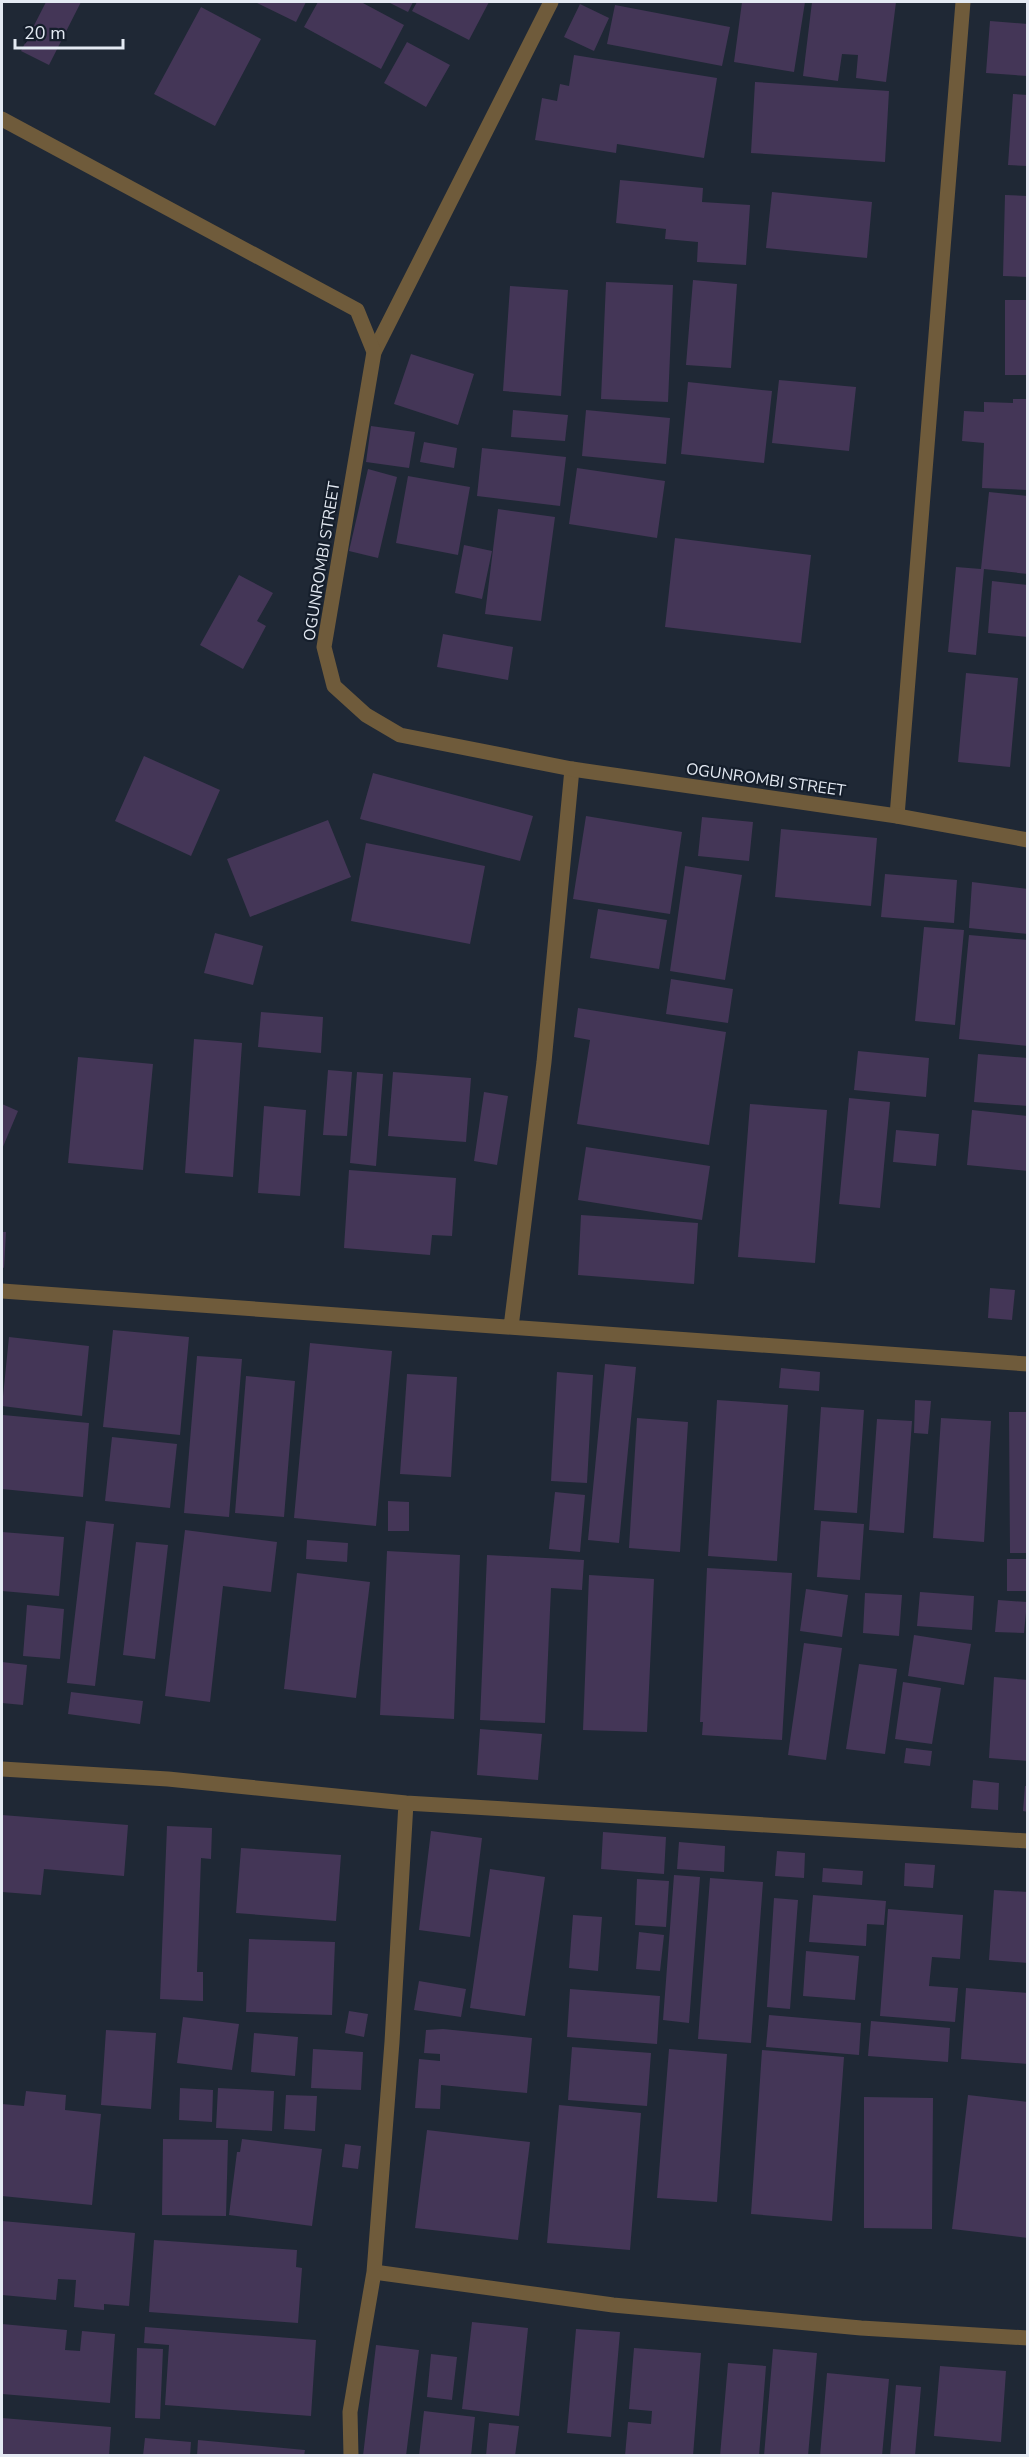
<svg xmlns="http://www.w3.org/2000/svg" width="1029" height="2457" font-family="'Nunito Sans',sans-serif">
<rect width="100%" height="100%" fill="#1f2835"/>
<path fill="#443657" d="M46,2h35l-32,63 -28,-14z
M255,2h51l-10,20z
M318,2h43l43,23 -23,44 -77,-42z
M388,2h25l-5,10z
M417,2h72l-20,38 -57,-29z
M742,2h63l-11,70 -60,-10z
M812,2h84l-10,80 -30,-4 2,-23 -16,-1 -4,27 -35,-5z
M580,4l29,14 -15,33 -30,-14z
M615,5l115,22 -8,39 -115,-22z
M201,7l60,32 -46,87 -61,-32z
M990,21l38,3v52l-42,-3z
M407,42l43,23 -24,42 -42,-24z
M574,55l143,23 -13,80 -87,-14 -1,9 -81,-13 7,-42 15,3 3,-17 9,2z
M755,82l134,9 -4,71 -134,-9z
M1013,94l15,1v71l-20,-1z
M620,180l83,8 -1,14 48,3 -4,60 -49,-3 1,-20 -33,-3 1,-10 -50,-6z
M772,192l100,10 -5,56 -101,-10z
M1005,195l23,1v81l-25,-1z
M693,280l44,4 -6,84 -45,-3z
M606,282l67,3 -5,117 -67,-3z
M510,286l58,4 -7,106 -58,-5z
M1005,300h23v75h-23z
M411,354l63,20 -16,51 -64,-21z
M779,380l77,7 -7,64 -77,-8z
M688,382l84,9 -8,72 -83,-9z
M1013,399h15v91l-46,-2 2,-45 -22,-2 2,-30 20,1v-10l29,1z
M513,410l55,5 -3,26 -54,-4z
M586,410l84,8 -4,46 -84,-8z
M371,426l44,6 -6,36 -43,-6z
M424,442l33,6 -3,20 -34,-6z
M482,448l84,9 -6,49 -83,-10z
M577,468l88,13 -8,57 -88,-14z
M368,469l29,8 -19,81 -29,-7z
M408,476l62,11 -12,68 -62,-12z
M989,492l39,4v78l-44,-5 -8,86 -28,-3 8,-85 25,2z
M498,509l57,8 -14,104 -56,-7z
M675,538l136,17 -10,88 -136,-16z
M464,545l28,6 -10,48 -27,-6z
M239,575l34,18 -16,28 9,5 -23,43 -43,-24z
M992,581l36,4v52l-40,-4z
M443,634l70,13 -5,33 -71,-13z
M966,673l52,5 -8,89 -52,-5z
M144,756l76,34 -29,66 -76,-35z
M373,773l160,43 -13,45 -160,-42z
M586,816l96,16 -12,82 -97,-15z
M702,817l51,5 -4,39 -51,-5z
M328,820l23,57 -101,40 -23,-58z
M781,829l96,9 -6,68 -96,-9z
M366,843l119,23 -15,78 -119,-23z
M685,866l57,9 -17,105 -55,-9z
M885,874l72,6 -3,43 -73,-6z
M972,882l56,7v45l-59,-6z
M598,909l69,11 -8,49 -69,-11z
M924,927l40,3 -9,95 -40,-4z
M215,933l48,13 -10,39 -49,-12z
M969,935l59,5v106l-69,-7z
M671,979l62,10 -5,34 -62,-9z
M578,1008l148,24 -17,113 -132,-21 13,-84 -16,-3z
M261,1012l62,5 -2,36 -63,-6z
M194,1039l48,4 -9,134 -48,-4z
M858,1051l71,7 -3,39 -72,-7z
M978,1054l50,4v48l-54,-4z
M78,1057l75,7 -10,106 -75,-7z
M328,1070l24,2 -5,64 -24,-1z
M357,1072l26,2 -7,92 -26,-3z
M393,1072l78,6 -5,64 -78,-6z
M484,1092l24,4 -11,69 -23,-4z
M849,1098l41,4 -10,106 -41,-4z
M2,1104l16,7 -16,38z
M750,1104l77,6 -12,153 -77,-6z
M264,1106l42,4 -6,86 -42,-3z
M972,1110l56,6v55l-61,-6z
M896,1130l43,4 -3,32 -43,-4z
M586,1147l124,19 -8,54 -124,-20z
M349,1170l107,8 -4,58 -20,-1 -2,20 -86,-7z
M581,1215l117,8 -4,61 -116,-9z
M2,1232h4l-2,36 -2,-1z
M990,1288l25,2 -3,30 -24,-2z
M113,1330l76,7 -9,98 -77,-8z
M9,1337l80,9 -7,70 -80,-10z
M310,1343l82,8 -16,175 -82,-8z
M197,1356l45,3 -13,158 -45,-4z
M605,1364l31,3 -17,176 -31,-3z
M781,1368l39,4 -1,19 -40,-3z
M557,1372l36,3 -6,108 -36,-2z
M407,1374l50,3 -6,100 -51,-3z
M246,1376l49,5 -11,136 -49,-4z
M717,1400l71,5 -11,156 -69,-5z
M915,1400l16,1 -3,33 -14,-1z
M821,1407l43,3 -7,103 -43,-3z
M1009,1412h19v141h-18z
M3,1415l86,8 -6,74 -81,-8z
M637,1418l51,4 -8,130 -51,-4z
M941,1418l50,3 -7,121 -51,-4z
M877,1419l35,2 -8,112 -35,-3z
M112,1437l65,7 -7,64 -65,-7z
M555,1492l30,3 -5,57 -31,-3z
M388,1501l21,1v29h-21z
M86,1521l28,3 -19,162 -28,-3z
M821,1521l43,3 -4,56 -43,-3z
M185,1530l92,12 -6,50 -48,-6 -13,116 -45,-6z
M2,1532l62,5 -5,59 -57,-5z
M307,1540l41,3 -1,19 -41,-3z
M136,1542l32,3 -13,114 -32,-4z
M387,1551l73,4 -6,164 -74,-4z
M487,1555l97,5 -2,30 -31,-2 -6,135 -65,-3z
M1007,1559h21v32h-21z
M707,1568l85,5 -10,167 -80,-5 1,-13h-3z
M297,1573l73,9 -14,116 -72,-9z
M589,1575l65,4 -7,153 -64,-2z
M806,1589l42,6 -6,42 -42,-6z
M920,1592l54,4 -2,34 -55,-4z
M865,1593l37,2 -3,41 -36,-3z
M998,1600l29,2 -3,31 -29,-1z
M27,1605l37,4 -4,50 -37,-3z
M914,1635l57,9 -7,41 -56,-9z
M804,1643l38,5 -16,112 -38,-5z
M2,1662l25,3 -4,40 -21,-2z
M859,1664l38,5 -12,85 -39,-5z
M994,1677l34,3v81l-39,-3z
M903,1682l38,6 -9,56 -37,-5z
M71,1692l72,9 -3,23 -72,-10z
M480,1729l62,5 -4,46 -61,-5z
M906,1748l26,3 -2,15 -26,-3z
M973,1780l26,3 -1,27 -27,-2z
M1025,1786h3v26l-5,-1z
M2,1815l126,10 -4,51 -80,-7 -3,26 -39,-3z
M167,1826l45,2 -1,31 -10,-1 -4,114h6v29l-43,-2z
M431,1831l51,7 -12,99 -51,-7z
M603,1832l63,5 -2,37 -63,-5z
M679,1842l46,4 -1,26 -47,-3z
M241,1848l100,7 -5,66 -100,-8z
M777,1851l28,2 -1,25 -29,-2z
M905,1863l30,2 -2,23 -29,-2z
M823,1868l40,3 -1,14 -40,-3z
M490,1869l55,8 -20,139 -55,-8z
M674,1875l26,2 -11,146 -26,-3z
M710,1878l53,4 -12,161 -53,-4z
M637,1879l32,2 -3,46 -31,-2z
M994,1890l34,2v71l-39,-3z
M813,1895l73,6 -2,24 -17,-1 -1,22 -57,-4z
M774,1898l24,2 -8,109 -23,-2z
M888,1909l75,6 -3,44 -28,-2 -3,29 29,2 -3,34 -75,-6z
M573,1915l29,2 -4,54 -29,-3z
M639,1932l25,3 -4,36 -24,-2z
M249,1939l86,3 -3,73 -86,-3z
M806,1951l53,5 -4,44 -52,-4z
M419,1981l47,8 -5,28 -47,-7z
M966,1988l62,5v71l-67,-5z
M570,1989l90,7 -3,48 -90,-7z
M349,2011l19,3 -4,23 -19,-4z
M769,2015l92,8 -2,32 -93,-8z
M183,2017l56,7 -7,46 -55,-7z
M871,2021l79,7 -2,34 -80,-6z
M443,2029l89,9 -5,55 -86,-8 -1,24 -25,-1 4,-49 21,2v-7l-16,-1 2,-23z
M106,2030l50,3 -5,76 -50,-4z
M254,2033l44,4 -3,39 -44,-4z
M572,2047l79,6 -4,53 -79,-6z
M313,2049l50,3 -2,38 -50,-2z
M669,2049l58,5 -10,148 -60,-4z
M762,2050l82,7 -12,164 -81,-7z
M180,2088l33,2 -1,32 -33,-2z
M218,2088l56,3 -2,40 -56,-3z
M26,2091l40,4 -1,15 36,4 -9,91 -90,-9v-92l22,2z
M286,2095l31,1 -2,35 -31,-2z
M968,2095l60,7v136l-76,-9z
M864,2097l69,1 -1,131 -68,-1z
M559,2105l82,8 -11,137 -83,-7z
M427,2130l103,12 -12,98 -103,-12z
M163,2139l65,1 -2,76 -64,-1z
M242,2139l80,10 -10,77 -83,-11 8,-63h3z
M345,2144l16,2 -3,23 -16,-2z
M2,2221l133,12 -6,73 -25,-2v6l-30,-3 2,-27 -18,-1 -2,21 -54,-5z
M154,2240l143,10 -1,17 6,1 -4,55 -149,-11z
M472,2322l56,6 -9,88 -57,-7z
M2,2324l65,6 -2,20 15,1 2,-20 33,3 -5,69 -108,-9z
M145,2327l171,13 -5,76 -146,-11 4,-60 -25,-2z
M576,2329l44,3 -9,105 -44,-4z
M376,2345l43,5 -13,106h-43z
M137,2348l26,1 -3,70 -25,-1z
M634,2348l67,5 -8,103h-68l3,-34 23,2 1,-13 -23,-2z
M773,2349l44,4 -9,103h-44z
M431,2354l26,3 -5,43 -25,-3z
M728,2363l38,3 -7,90h-39z
M940,2366l66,5 -5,71 -67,-6z
M827,2373l62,6 -7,77h-62z
M896,2385l25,2 -6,69h-25z
M424,2411l51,6 -4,39h-52z
M2,2418l109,9 -2,29h-107z
M489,2423l30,3 -4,30h-29z
M145,2438l46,4 -1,14h-47z
M198,2440l107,10 -1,6h-107z"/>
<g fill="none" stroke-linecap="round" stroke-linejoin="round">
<path stroke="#6f5b3b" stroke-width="15" d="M374,352l177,-350
M897,816l66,-814
M2,1291l1026,73
M511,1327l33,-265 28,-293
M2,1769l166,10 238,24 622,38
M374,2272l239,33 248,23 167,10
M351,2456l-1,-44 24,-140 18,-230 14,-239"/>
<path stroke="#6f5b3b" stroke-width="15" d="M2,119l355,191 17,42 -50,295 10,39 32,29 34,20 172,34 325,47 131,24"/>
</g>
<g text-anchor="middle" stroke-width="4.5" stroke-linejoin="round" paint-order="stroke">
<g font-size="16" fill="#e4eaf3" stroke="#151e2b">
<text transform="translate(321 561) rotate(-81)" y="6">OGUNROMBI STREET</text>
<text transform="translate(766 779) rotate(8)" y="6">OGUNROMBI STREET</text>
</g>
</g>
<rect width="1029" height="2457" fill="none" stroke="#e4eaf3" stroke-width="6"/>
<path d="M15 39v9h108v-9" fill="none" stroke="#e4eaf3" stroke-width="3"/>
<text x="24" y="39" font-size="18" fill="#e4eaf3" stroke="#151e2b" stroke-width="4.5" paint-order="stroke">20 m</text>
</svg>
